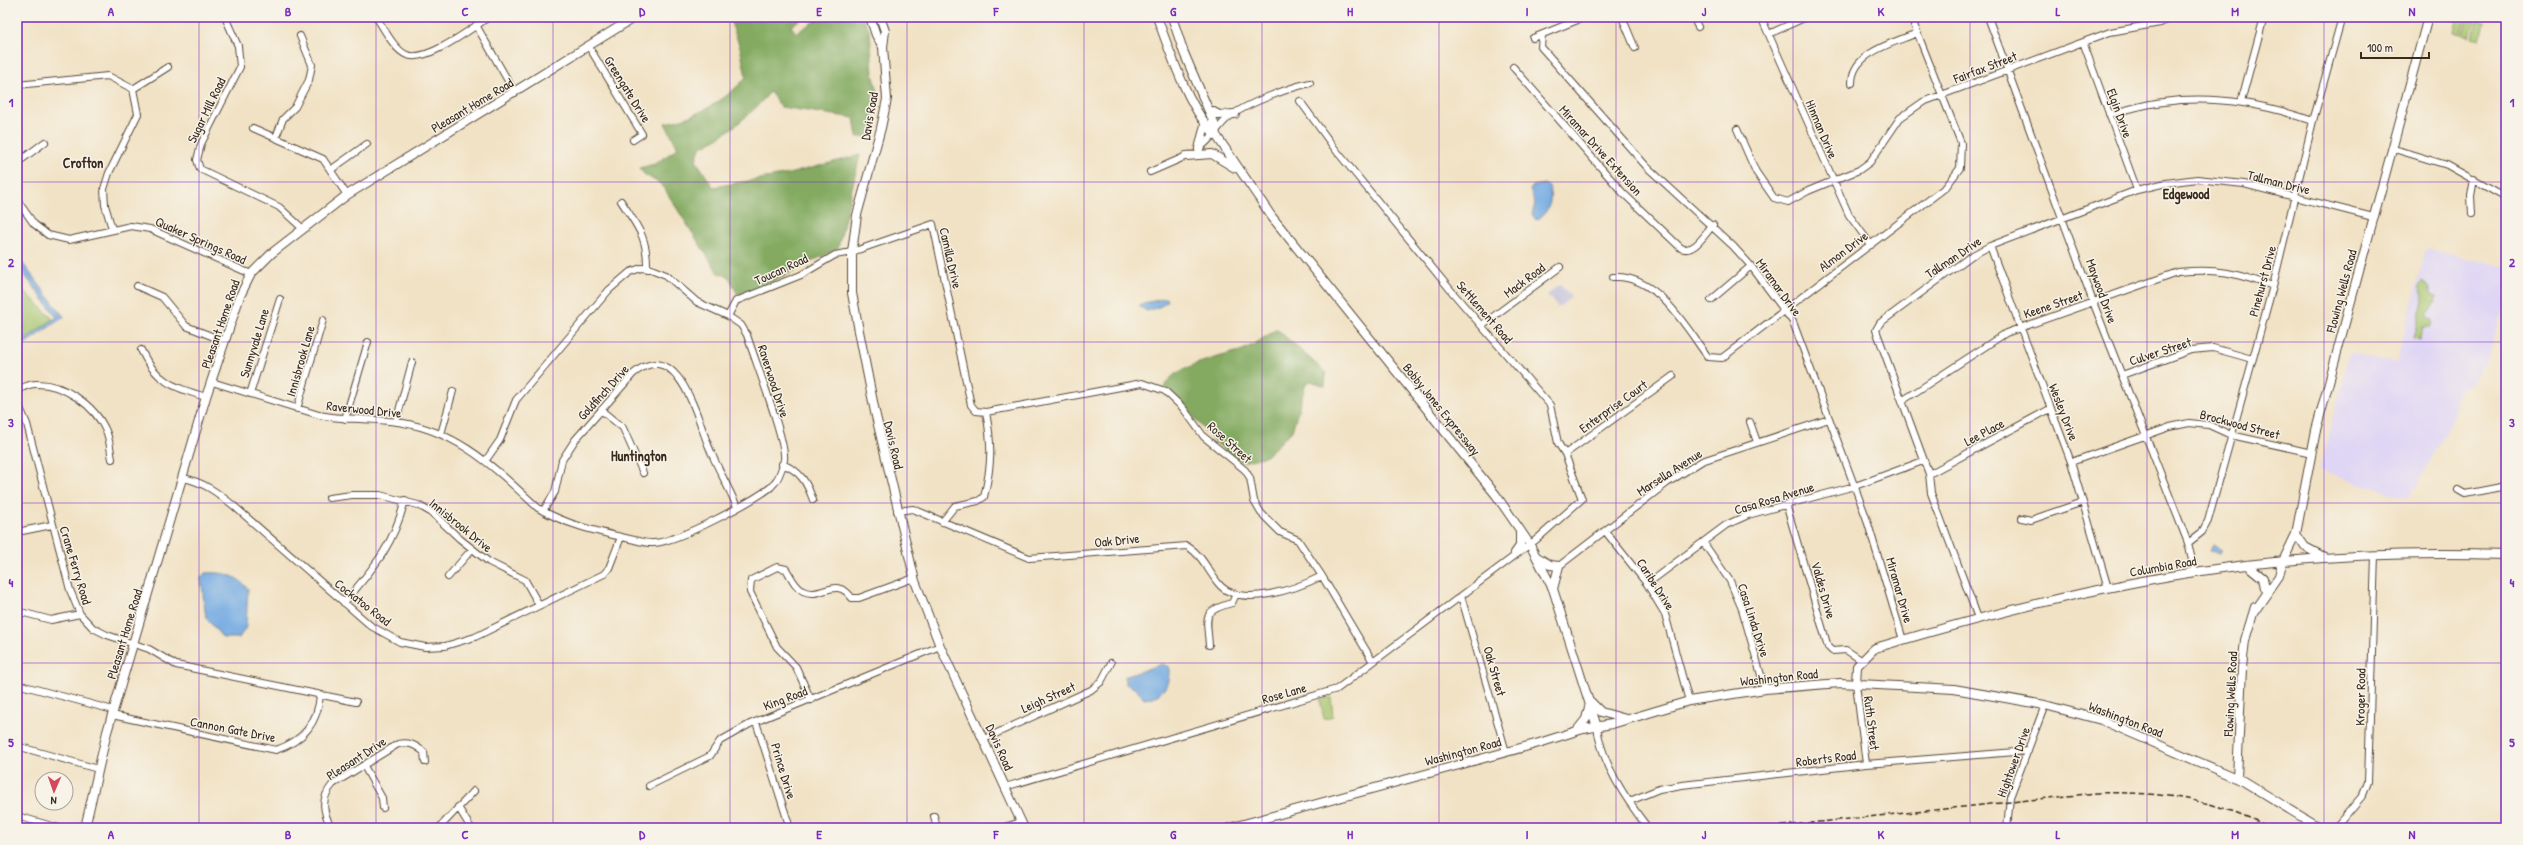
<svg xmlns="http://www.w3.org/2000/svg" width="2523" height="845" font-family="'Patrick Hand',sans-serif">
<rect width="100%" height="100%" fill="#f7f3e8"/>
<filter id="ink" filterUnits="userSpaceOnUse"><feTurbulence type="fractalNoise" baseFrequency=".025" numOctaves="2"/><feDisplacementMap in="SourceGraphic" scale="8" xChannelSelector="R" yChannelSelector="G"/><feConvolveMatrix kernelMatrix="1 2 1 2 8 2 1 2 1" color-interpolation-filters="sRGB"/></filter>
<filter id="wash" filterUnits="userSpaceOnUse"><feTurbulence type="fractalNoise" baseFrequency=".012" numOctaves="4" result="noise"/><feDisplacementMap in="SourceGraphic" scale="16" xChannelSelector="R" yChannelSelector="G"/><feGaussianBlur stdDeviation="0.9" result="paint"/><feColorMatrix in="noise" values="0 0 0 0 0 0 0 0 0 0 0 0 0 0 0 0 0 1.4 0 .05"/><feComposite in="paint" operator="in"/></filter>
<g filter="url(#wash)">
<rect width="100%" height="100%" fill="#f1e2c5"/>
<path fill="#dfd5f5" d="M2426,249l80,18v31l-20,63 -16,23 -13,8 -5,29 -43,78 -90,-29 31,-117 46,10z"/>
<path fill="#c3c1db" d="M1560,284l11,13 -13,11 -11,-13z"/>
<path fill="#a4c46c" stroke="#707745" d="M2457,17l8,1 -4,16 -8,-2z
M2467,19l8,2 -5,15 -7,-2z
M2477,21l7,2 -4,16 -7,-2z
M2423,281l7,5 3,9 4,1 -3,9 -7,11 6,3 -2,7h-8l-3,15 -6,-2 9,-39 -4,-15z
M17,284l36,35 -36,26z
M1331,697l2,19 -9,3 -4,-19z"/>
<path fill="#83aa60" stroke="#5f6a3f" d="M729,17h74l-12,9 5,7 25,-16h42l7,15 3,42 7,25 -7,13v24l-16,1 -3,-19 -73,-11 -11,-15c-20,24 -43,42 -70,56l-4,12 17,27 76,-13 71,-19 -22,93 -72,37 -28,10 -9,-18 -11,-4 -56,-88 -18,-11 -5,-6 16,-4 23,-16 -13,-25c30,-5 62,-23 81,-46l-6,-30z
M1277,329l49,44 -1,13 -14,-5 -5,2 -14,48 -26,25 -23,6 -12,-6 -17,-15 -28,-33 -22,-20c7,-23 60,-31 81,-39 11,-5 21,-13 32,-20z"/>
<path fill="#74abe2" stroke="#586a80" d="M1544,184l5,3c4,14 -1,27 -13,33l-4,-6 3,-10 -5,-14 3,-4z
M17,256l47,61 -47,32v-3l40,-29 -40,-52z
M1167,298l1,3 -7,5 -14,5 -7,-4v-3z
M2213,545l10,5 -3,3 -10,-2z
M205,573c18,-1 31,1 43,16l-2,38 -7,11h-16l-17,-20 -5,-40z
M1162,664l7,3c1,18 -6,30 -25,32l-8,-10 -10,-5 -2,-7z"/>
</g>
<g filter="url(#ink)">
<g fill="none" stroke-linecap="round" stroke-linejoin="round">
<defs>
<path id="minor" d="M225,17l13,29 2,21 -39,77 -4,16 3,9 79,38 23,21
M376,17c8,11 18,33 31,38 20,8 65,-27 82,-38
M1622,17l13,31
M1693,17l5,10
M1761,17l88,198 22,30
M1988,17l105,285 95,241 7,30
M476,25l39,68
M1769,34l37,-17
M1542,36l-1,11 106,120 86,79 18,20 42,56 73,195 37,123
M1533,38l52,-21
M2083,42l54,148
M589,47l53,87 -9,6
M1513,67l110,126 58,55c13,6 24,-14 32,-23
M1852,83c0,-31 42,-40 65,-50
M17,85l91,-9 25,13
M133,89l35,-22
M2241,102l23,-85
M2109,114c18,-4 36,-10 54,-12 51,-7 102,2 150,19
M253,128l70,31 24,36
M1737,129l19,43 18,26 14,4 20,-11 51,-21 11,-8 30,-44 23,-16 187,-70 50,-9 13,-6
M276,137l7,-18 12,-12 14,-27 3,-15 -12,-29
M1198,149c14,-9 19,-22 30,-31 17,-14 60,-30 82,-35
M2394,149l53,16 59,33
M17,163l28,-21
M332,169l35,-25
M1150,172l39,-17
M17,200l17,24 14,11 21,5 62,-14 19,3 101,45
M621,201c16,25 27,36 26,68
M2472,214l-1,-18 3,-17
M112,229l-7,-24 -1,-16 5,-16 29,-59 -5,-25
M1990,246l81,216 37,126
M1613,277c44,-3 72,49 95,80l14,1 224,-171 14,-19 1,-25 -50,-126
M137,286l25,11 24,29 38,15
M1711,300l40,-34
M728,316l8,-15 65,-26 34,-20 17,-3 81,-28 38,181 5,6 10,1c6,33 6,52 -2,85l-6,4 -23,5 -13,16
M1482,325l78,-58
M141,350c15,32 34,38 65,47
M2122,375l69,-25 22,-2 39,11
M212,382l107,33c23,5 46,3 70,6 65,6 104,45 149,87 28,17 61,24 92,31 7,1 16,5 24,4 23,-1 98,-41 117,-56 8,-7 11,-18 13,-27 3,-18 -30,-102 -37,-125l-6,-10 -13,-9 -31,-14 -31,-27 -15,-6 -10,-1 -11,4 -21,18 -93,110 -16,40 -14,20
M17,390c5,-2 12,-6 18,-6 28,-1 60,21 71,47 4,8 4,19 6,28
M250,394l30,-95
M17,401l10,23 43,166 10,24 13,14 14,7 42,14 27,16 180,37
M1902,401l104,-68 172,-61c41,-4 56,1 95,14
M297,409l26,-89
M601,410l22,18 20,45
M986,412l156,-29 23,8 18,17 21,29 41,33 5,8 4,23 7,12 19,19 18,8 24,36 51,86
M345,419l23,-77
M396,422l16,-60
M1750,422l7,20
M441,434l12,-43
M1565,454l108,-78
M2071,462l99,-35 19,-4 20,2 22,10 81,18
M782,464c19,7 25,19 31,36
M1929,474l121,-65
M183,478c21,4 35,15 51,28l137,120 29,16 25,5 20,-1 30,-9 129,-63 5,-6 12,-31
M2458,490l7,4 41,-8
M329,498l23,-3h28l38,10 14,8 28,26 29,23 36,18 14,25
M1786,504l42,143 4,4 14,-1 15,10
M543,511l12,-19 7,-32 13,-20 58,-66c47,-40 65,50 78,78 8,19 18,36 26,55
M897,511l16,-2 116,49 158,-12c15,9 20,23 31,37 21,27 80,5 104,-7
M2022,518l9,2 52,-18
M1605,531l42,53 18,30 24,87
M17,532l35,-7
M1703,542l27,39 12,28 23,80
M2188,543l14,-11 6,-11 65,-235 40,-165 29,-104
M1559,566l108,-83 35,-22 127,-42
M448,577l24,-28
M1647,584l79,-59 22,-10 107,-29 68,-25
M1461,596l45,156
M344,603c30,-36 49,-56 61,-103
M17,611l34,9 29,-6
M1978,618l-47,-125 -2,-19 -53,-144 4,-7 91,-67 19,-10 147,-56 29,-7 31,-4 47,5 129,33
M1209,645c-2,-28 -8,-34 23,-42l4,-9
M17,684l96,26
M1856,684l10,80
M811,700l-15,-33 -19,-20 -27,-55 1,-12 26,-13 9,2c5,8 9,18 17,22 19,9 32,-16 49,7h7l55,-20
M112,715l164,35c27,-9 42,-27 44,-55
M756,722l34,106
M1597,727c5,37 28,71 51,101
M984,739l107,-49 10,-8 10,-19
M17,746l81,23
M364,766l18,32 1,10
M649,786l61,-30 10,-15 30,-17 190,-78
M1005,787l332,-98 200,-150 45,-40 -17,-45 -7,-11 -8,-38 -97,-112 -118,-144 -35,-48
M1630,801l29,-12 23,-4 184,-21 162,-13
M458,807l13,21
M17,816l42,12
M934,816l3,12
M331,828c-8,-17 -11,-29 2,-44l65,-40c11,-2 16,0 26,8l1,10
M439,828l35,-37
M1001,828l20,-6
M2007,828l3,-31 35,-92
M2335,828l28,-33 5,-13 7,-227"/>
<path id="major" d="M870,17l6,18 7,12
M880,17l5,14 -2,16 4,52 -6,29 -24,87 -5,37v41l7,38 16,81 40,169 25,65 84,182
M1157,17c12,32 33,96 59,118l56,82 224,278 33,48 24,46 44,138
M1172,17l12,36 30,70 2,12
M1208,109l11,6 16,-1
M1199,149l6,-24
M1186,156l26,-2 23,14
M2296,534l9,13 19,10
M1515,553l5,-7v-16
M1537,557l13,8 9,1 -6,23
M2247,565l16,13 2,10
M2254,612l25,-36 3,-13 14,-29 20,-104 112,-413
M1856,684l1,-18 18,-18c121,-36 245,-68 371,-83 86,-10 173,-13 260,-10
M1591,702l10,10 25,7
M1578,729l8,-10 3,-12
M2237,778l5,-110 3,-28 10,-33
M85,828l22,-96 99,-335 34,-101 11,-22 21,-21 75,-58 288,-178
M1229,828l310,-85 44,-14 29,-5 77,-23 76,-12 75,-6 114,6 91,16 56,15 142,61 77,47"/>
</defs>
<use href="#minor" stroke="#564637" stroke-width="8"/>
<use href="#major" stroke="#564637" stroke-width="10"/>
<use href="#minor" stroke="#fff" stroke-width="6"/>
<use href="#major" stroke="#fff" stroke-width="8"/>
<path stroke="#3b2a1e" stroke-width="1.5" stroke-dasharray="6 3" stroke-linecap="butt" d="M1763,828l333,-35c63,-2 119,6 175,35"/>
</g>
</g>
<path fill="none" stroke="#7b2cbf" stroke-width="1" stroke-opacity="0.55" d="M199,17v811M376,17v811M553,17v811M730,17v811M907,17v811M1084,17v811M1262,17v811M1439,17v811M1616,17v811M1793,17v811M1970,17v811M2147,17v811M2324,17v811M17,182h2489M17,342h2489M17,503h2489M17,663h2489"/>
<g text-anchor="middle" stroke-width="3" stroke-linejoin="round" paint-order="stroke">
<g font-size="13" fill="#3b2a1e" stroke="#f7f3e8">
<text transform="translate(1985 67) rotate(-21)" y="5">Fairfax Street</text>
<text transform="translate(628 89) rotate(58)" y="5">Greengate Drive</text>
<text transform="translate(472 105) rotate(-31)" y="5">Pleasant Home Road</text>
<text transform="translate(206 110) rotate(-64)" y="5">Sugar Mill Road</text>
<text transform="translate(2120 113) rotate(70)" y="5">Elgin Drive</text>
<text transform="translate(869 116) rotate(-80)" y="5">Davis Road</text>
<text transform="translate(1822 129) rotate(67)" y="5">Hinman Drive</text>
<text transform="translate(1601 150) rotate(48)" y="5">Miramar Drive Extension</text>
<text transform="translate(2279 182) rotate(14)" y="5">Tallman Drive</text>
<text transform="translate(201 240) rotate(24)" y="5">Quaker Springs Road</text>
<text transform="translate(1843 251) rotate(-37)" y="5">Almon Drive</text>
<text transform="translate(1953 257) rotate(-34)" y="5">Tallman Drive</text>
<text transform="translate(951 258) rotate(77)" y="5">Camilla Drive</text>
<text transform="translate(781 269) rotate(-25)" y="5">Toucan Road</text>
<text transform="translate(1524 280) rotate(-37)" y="5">Mack Road</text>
<text transform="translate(2262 281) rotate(-75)" y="5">Pinehurst Drive</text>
<text transform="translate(1779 287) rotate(54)" y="5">Miramar Drive</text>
<text transform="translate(2102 291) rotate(70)" y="5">Maywood Drive</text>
<text transform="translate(2341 291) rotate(-75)" y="5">Flowing Wells Road</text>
<text transform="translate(2053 304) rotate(-19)" y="5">Keene Street</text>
<text transform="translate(1485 312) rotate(49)" y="5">Settlement Road</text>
<text transform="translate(220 324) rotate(-71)" y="5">Pleasant Home Road</text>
<text transform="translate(254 343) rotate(-73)" y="5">Sunnyvale Lane</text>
<text transform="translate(2160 351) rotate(-18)" y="5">Culver Street</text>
<text transform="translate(300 361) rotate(-74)" y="5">Innisbrook Lane</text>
<text transform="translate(774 381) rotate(72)" y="5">Raverwood Drive</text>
<text transform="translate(603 392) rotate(-48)" y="5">Goldfinch Drive</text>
<text transform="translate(1613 406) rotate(-36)" y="5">Enterprise Court</text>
<text transform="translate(364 409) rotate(6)" y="5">Raverwood Drive</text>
<text transform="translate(1442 409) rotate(51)" y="5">Bobby Jones Expressway</text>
<text transform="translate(2064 412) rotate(69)" y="5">Wesley Drive</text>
<text transform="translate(2240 424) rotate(15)" y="5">Brockwood Street</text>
<text transform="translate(1984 432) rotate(-28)" y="5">Lee Place</text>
<text transform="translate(1230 442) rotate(42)" y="5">Rose Street</text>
<text transform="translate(894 445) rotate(77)" y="5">Davis Road</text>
<text transform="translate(1669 472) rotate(-33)" y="5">Marsella Avenue</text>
<text transform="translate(1774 498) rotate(-17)" y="5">Casa Rosa Avenue</text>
<text transform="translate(461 525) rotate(39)" y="5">Innisbrook Drive</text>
<text transform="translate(1117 540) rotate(-6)" y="5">Oak Drive</text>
<text transform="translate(76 565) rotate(73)" y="5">Crane Ferry Road</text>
<text transform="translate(2163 566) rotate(-10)" y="5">Columbia Road</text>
<text transform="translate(1656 584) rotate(57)" y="5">Caribe Drive</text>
<text transform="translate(1824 590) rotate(74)" y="5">Valdes Drive</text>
<text transform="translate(1900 590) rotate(74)" y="5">Miramar Drive</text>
<text transform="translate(363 602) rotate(38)" y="5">Cockatoo Road</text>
<text transform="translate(1754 620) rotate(72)" y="5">Casa Linda Drive</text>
<text transform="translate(124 634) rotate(-73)" y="5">Pleasant Home Road</text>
<text transform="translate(1495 671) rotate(74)" y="5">Oak Street</text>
<text transform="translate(1779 677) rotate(-6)" y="5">Washington Road</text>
<text transform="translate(1284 693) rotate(-16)" y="5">Rose Lane</text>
<text transform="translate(2230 694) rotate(-87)" y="5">Flowing Wells Road</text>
<text transform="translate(1048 697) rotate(-24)" y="5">Leigh Street</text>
<text transform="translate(2360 697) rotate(-89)" y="5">Kroger Road</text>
<text transform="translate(785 698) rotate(-21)" y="5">King Road</text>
<text transform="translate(2126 719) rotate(21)" y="5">Washington Road</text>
<text transform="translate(1872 723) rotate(83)" y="5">Ruth Street</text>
<text transform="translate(233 729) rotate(11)" y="5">Cannon Gate Drive</text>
<text transform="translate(1000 747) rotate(66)" y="5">Davis Road</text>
<text transform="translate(1463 751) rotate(-15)" y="5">Washington Road</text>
<text transform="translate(356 758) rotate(-33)" y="5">Pleasant Drive</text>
<text transform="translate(1826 758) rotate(-7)" y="5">Roberts Road</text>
<text transform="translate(2013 762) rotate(-70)" y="5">Hightower Drive</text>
<text transform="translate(784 771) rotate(73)" y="5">Prince Drive</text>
</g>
<g font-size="14" font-weight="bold" fill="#3b2a1e" stroke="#f7f3e8">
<text x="83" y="168">Crofton</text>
<text x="2186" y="199">Edgewood</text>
<text x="639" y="461">Huntington</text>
</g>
</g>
<rect width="2523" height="845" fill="none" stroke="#f7f3e8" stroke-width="44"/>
<g transform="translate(54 791) rotate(182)"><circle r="19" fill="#f7f3e8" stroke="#aca397"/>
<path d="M0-3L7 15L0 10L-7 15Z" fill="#d1495b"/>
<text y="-6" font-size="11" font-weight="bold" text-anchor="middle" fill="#3b2a1e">N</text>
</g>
<path d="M2361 52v6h68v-6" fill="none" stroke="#3b2a1e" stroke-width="2"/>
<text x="2367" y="52" font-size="12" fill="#3b2a1e" stroke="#f7f3e8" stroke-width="3" paint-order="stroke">100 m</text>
<rect x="22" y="22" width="2479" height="801" fill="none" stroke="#7b2cbf" stroke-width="1.5"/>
<g font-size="13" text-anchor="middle" font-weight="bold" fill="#7b2cbf">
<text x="111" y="16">A</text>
<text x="288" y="16">B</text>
<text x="465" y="16">C</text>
<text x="642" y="16">D</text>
<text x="819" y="16">E</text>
<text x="996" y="16">F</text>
<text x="1173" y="16">G</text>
<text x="1350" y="16">H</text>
<text x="1527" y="16">I</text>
<text x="1704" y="16">J</text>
<text x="1881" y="16">K</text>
<text x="2058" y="16">L</text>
<text x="2235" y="16">M</text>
<text x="2412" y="16">N</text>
<text x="11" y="107">1</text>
<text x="2512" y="107">1</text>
<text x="11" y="267">2</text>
<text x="2512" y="267">2</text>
<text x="11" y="427">3</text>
<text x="2512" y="427">3</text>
<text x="11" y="587">4</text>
<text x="2512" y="587">4</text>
<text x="11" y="747">5</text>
<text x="2512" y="747">5</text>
<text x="111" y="839">A</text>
<text x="288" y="839">B</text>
<text x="465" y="839">C</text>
<text x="642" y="839">D</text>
<text x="819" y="839">E</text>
<text x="996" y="839">F</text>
<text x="1173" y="839">G</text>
<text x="1350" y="839">H</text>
<text x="1527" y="839">I</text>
<text x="1704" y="839">J</text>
<text x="1881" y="839">K</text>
<text x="2058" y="839">L</text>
<text x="2235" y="839">M</text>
<text x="2412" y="839">N</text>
</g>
</svg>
